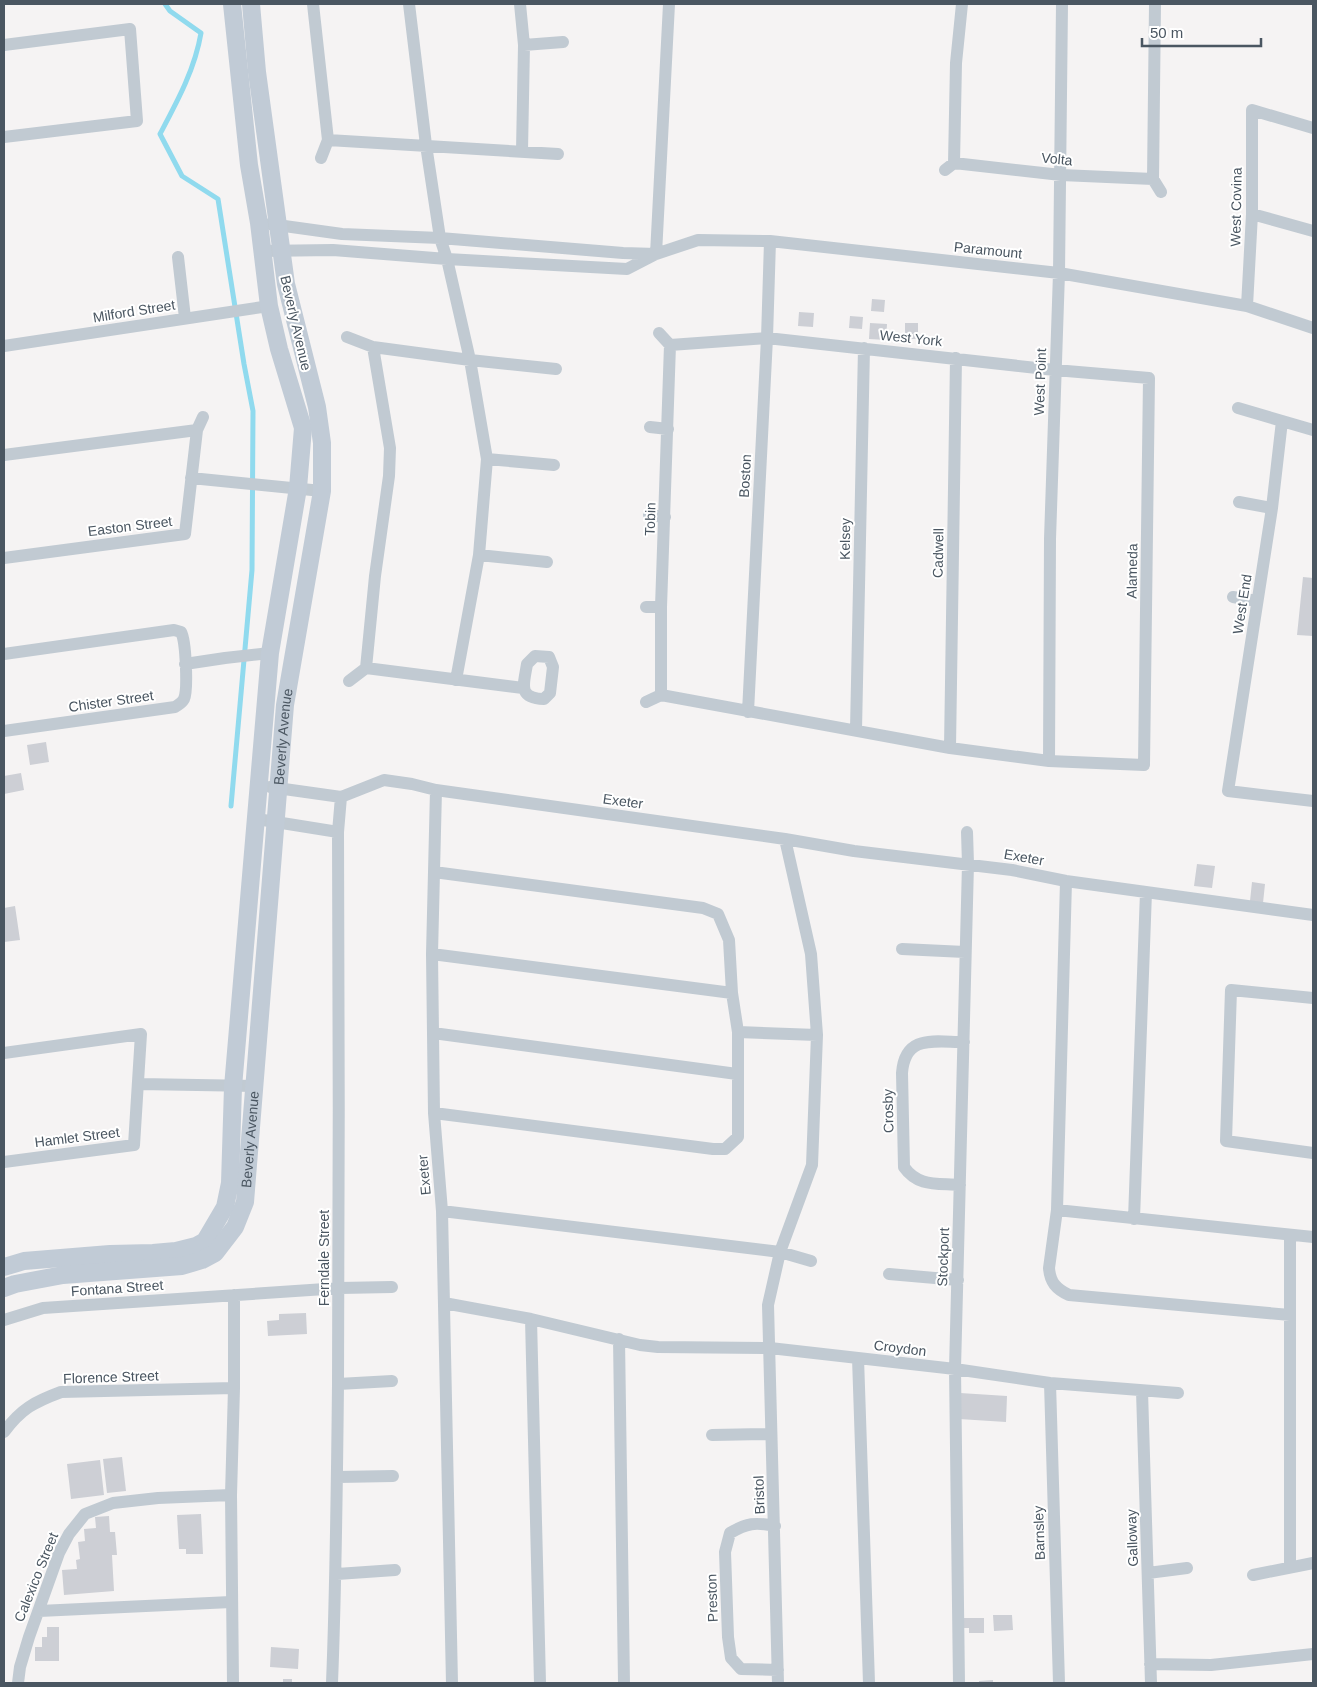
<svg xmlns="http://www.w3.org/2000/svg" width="1317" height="1687" font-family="Helvetica,sans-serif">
<rect width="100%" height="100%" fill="#f5f3f3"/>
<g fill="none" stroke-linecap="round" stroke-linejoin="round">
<path stroke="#90daee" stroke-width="5" d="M165,4l5,7 31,22c-6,36 -24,69 -41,101l22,42 36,23 26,165 9,47 -1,159 -21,236"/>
</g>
<path fill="#cdcfd5" d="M872,299l13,1 -1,12 -13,-1z
M799,312l15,1 -1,14 -15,-1z
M850,316l13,1 -1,12 -13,-1z
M870,323l17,1 -1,16 -17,-1z
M905,323h13v16h-13z
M1303,577l10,1v58l-16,-1z
M46,742l3,20 -19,3 -3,-20z
M21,773l3,17 -20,4v-18z
M1197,864l18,2 -3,22 -18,-2z
M1252,882l13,2 -2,19 -13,-2z
M15,906l5,34 -16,2v-34z
M306,1313l1,21 -39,2 -1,-15 12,-1v-6z
M960,1393l47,3 -1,26 -47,-3z
M122,1457l4,34 -19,2 -4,-34z
M100,1460l4,35 -33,4 -4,-35z
M201,1514l2,40h-17v-5h-7l-2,-34z
M109,1516l1,16h5l2,23h-5l2,36 -50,4 -2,-25 15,-1 -1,-9 4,-1 -2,-17 7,-1 -1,-12 12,-1 -1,-11z
M993,1615h19l1,15 -19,1z
M962,1618h22v15h-15v-5h-7z
M47,1627h12v34h-24v-14h7v-10h5z
M271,1647l28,2 -1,20 -28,-2z
M283,1679h9v4h-9z
M993,1680v3h-14v-2z"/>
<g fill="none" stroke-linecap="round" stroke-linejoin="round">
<path stroke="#c1cad2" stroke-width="12" d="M313,4l15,136 -7,18
M409,4l17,141 14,93 7,21 23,101 17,99 -8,96 -23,125
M520,4l4,41 -2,106
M4,45l126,-16 7,92 -133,16
M524,45l39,-3
M328,140l230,14
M954,163l2,-100 6,-59
M945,170l9,-7 107,12 92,4 8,13
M1153,179l2,-175
M1252,214l61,17
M270,224l72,10 98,4 183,15 33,1
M261,251l72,-1 114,9 180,10 29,-15 42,-14 72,1 289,32 188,33 66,22
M656,254l13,-250
M178,257l7,61
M1247,306l5,-92v-104l61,18
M659,333l11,12
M347,337l26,10 17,101 -1,28 -14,100 -9,92 -17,13
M670,345l97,-7 288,32 94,8 -5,387
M4,346l265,-40
M373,347l97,13 86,9
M1238,408l75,22
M1282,421l-10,87 -44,283 85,10
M650,427l18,2
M4,455l193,-25
M487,459l67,6
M191,478l131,13
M1239,502l33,6
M649,515l16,2
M185,534l12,-104 6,-13
M479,555l68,7
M4,558l181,-24
M1233,597l24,4
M646,607h15
M4,654l170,-24 7,2c5,9 7,58 3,67 -2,4 -5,5 -9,8l-171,24
M535,656l14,1 4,10 -3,26 -6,6c-27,-1 -20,-15 -17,-35z
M185,664l40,-6 45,-5
M366,668l157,20
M661,695v-88l9,-262
M646,702l15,-7 289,53 99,13 95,4
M748,712l19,-374 3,-97
M856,730l8,-382
M950,748l6,-390
M1049,761l1,-222 9,-266 3,-269
M270,787l71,10 -3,35c1,184 1,368 0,552 -1,100 -2,199 -6,299
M341,797l43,-17 28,4 24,6
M257,819l81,13
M1066,881l-9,329 -8,58c1,14 7,21 20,27l221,20
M902,949l63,3
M432,954l300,39
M1313,998l-82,-8 -5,151 87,12
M738,1032l79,3
M433,1033l304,41
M4,1053l137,-19 -7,111 -130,17
M139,1084l116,2
M434,1113l279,36h12l13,-12v-105l-6,-39 -3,-53 -11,-26 -15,-6 -269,-36
M960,1185c-23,-2 -42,2 -56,-18l-2,-94c3,-39 32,-31 62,-31
M1057,1210l256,27
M442,1211l338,41 31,9
M1134,1219l12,-327
M1290,1236v331
M889,1274l69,6
M444,1303l87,16 109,26 18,2 112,1 185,21 95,14 128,10
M531,1319l9,364
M4,1320l39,-12 297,-20 52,-1
M619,1339l5,344
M858,1358l11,325
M1050,1383l9,300
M338,1384l54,-3
M1142,1391l9,292
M4,1432c17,-23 30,-30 57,-40l173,-4
M712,1435l59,-1
M338,1477l55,-1
M775,1526c-20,-4 -28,-3 -45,7l-5,19 3,85 3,21 10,11 37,1
M1148,1573l39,-5
M337,1574l58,-4
M1253,1575l60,-12
M39,1611l192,-9
M1150,1664l61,1 102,-11
M18,1683l2,-16 9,-30 30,-84 10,-19 16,-20 28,-11 45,-5 73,-3
M233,1683l-2,-188 3,-107v-93
M452,1683l-10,-472 -8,-98 -2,-159 4,-164 349,49 69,12 158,19 54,11 247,34
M778,1683l-10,-378 12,-53 32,-87 5,-130 -6,-81 -26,-115
M959,1683l-4,-314 13,-505 -1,-32"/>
<g stroke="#c1cbd6" stroke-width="18">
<path d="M4,1267l20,-6 86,-7 43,-1 23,-2 20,-5 9,-5 20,-34 5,-24 3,-96 37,-434 28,-165 5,-60 -24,-79 -10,-43 -10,-83 -10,-58 -17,-161"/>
<path id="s1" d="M4,1288l11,-4 48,-9 119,-9 20,-6 13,-7 20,-26 10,-25 40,-497 37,-214v-48l-5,-36 -31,-123 -29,-212 -6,-68"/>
</g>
</g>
<g text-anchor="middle" stroke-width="4" stroke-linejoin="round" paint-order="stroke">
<g font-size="14" fill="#4a5661" stroke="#fff">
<text transform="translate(1057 159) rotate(5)" y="5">Volta</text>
<text transform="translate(1236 207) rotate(-89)" y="5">West Covina</text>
<text transform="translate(988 250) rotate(6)" y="5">Paramount</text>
<text transform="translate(134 311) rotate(-9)" y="5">Milford Street</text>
<text transform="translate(296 323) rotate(77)" y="5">Beverly Avenue</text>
<text transform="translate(911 338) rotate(6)" y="5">West York</text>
<text transform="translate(1040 382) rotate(-88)" y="5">West Point</text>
<text transform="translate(745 476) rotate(-87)" y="5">Boston</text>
<text transform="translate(650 519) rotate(-88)" y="5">Tobin</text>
<text transform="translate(130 526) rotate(-7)" y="5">Easton Street</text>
<text transform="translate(845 539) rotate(-89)" y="5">Kelsey</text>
<text transform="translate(938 553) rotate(-89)" y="5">Cadwell</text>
<text transform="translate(1132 571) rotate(-89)" y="5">Alameda</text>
<text transform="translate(1242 604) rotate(-81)" y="5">West End</text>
<text transform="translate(111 701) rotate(-8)" y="5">Chister Street</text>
<text dy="5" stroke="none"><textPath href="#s1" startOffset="742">Beverly Avenue</textPath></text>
<text transform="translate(623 801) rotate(8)" y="5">Exeter</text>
<text transform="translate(1024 857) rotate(10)" y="5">Exeter</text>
<text transform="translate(888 1111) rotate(-91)" y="5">Crosby</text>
<text transform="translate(77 1137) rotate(-7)" y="5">Hamlet Street</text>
<text dy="5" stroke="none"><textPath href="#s1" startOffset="338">Beverly Avenue</textPath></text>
<text transform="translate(424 1175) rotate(-95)" y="5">Exeter</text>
<text transform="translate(943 1257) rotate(-88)" y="5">Stockport</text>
<text transform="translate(324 1258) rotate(-90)" y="5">Ferndale Street</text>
<text transform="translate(117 1288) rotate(-4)" y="5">Fontana Street</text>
<text transform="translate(900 1348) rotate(7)" y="5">Croydon</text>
<text transform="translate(111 1377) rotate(-2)" y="5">Florence Street</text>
<text transform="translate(759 1495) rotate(-92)" y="5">Bristol</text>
<text transform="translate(1039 1533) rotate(-92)" y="5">Barnsley</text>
<text transform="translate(1132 1538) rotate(-92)" y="5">Galloway</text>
<text transform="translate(36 1577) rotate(-68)" y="5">Calexico Street</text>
<text transform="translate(712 1598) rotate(-92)" y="5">Preston</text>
</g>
</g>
<rect width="1317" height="1687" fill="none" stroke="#4a5661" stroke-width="10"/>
<path d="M1142 38v8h119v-8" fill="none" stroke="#4a5661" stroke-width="2.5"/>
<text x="1150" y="38" font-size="15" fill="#4a5661" stroke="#ffffff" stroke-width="4" paint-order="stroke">50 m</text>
</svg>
